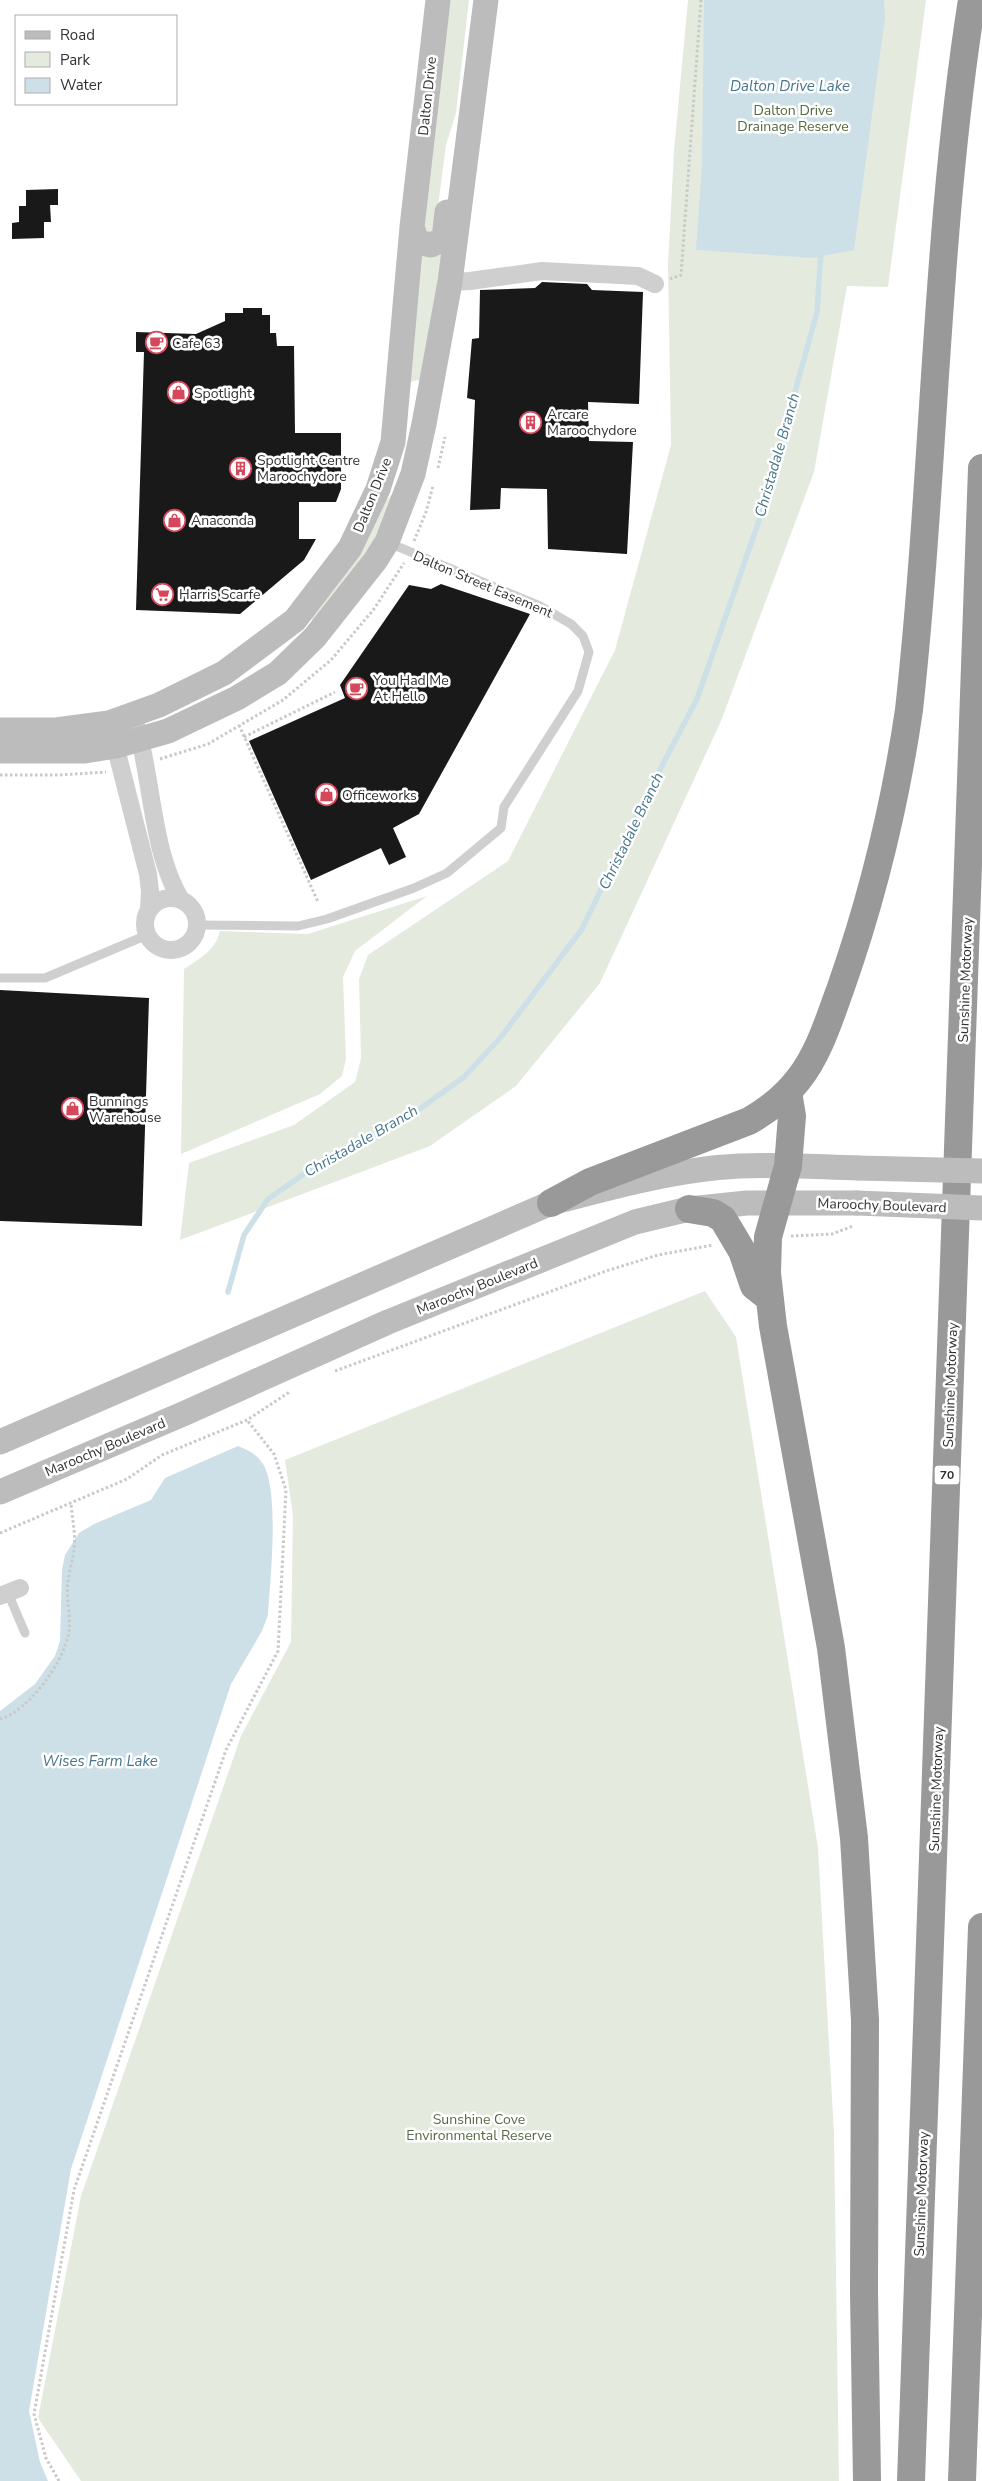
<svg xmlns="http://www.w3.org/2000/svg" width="982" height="2481" font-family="'Nunito Sans',sans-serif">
<rect width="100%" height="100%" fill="#fff"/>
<path fill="#e5eade" d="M447,0h22l-13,113 -10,32 -11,85 -5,6 -7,-2z
M688,0h238l-38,287 -41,-1 -33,186 -93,249 -121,262 -84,103 -86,60 -250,94 9,-77 105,-38 61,-43 6,-24 -2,-79 9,-24 140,-94 107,-211 56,-205 -3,-181 6,-113z
M447,244l-23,138 -7,-2 -10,3 12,-133z
M414,445l-31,84 -28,44 -42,48 -3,-4 67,-105 20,-24z
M427,896l-72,55 -12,26 3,82 -4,17 -22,18 -139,60 3,-185c15,-10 32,-19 36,-38l88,3z
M705,1291l31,46 82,511 16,286 5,347h-758l-43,-63 43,-222 160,-460 50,-94 2,-126 -8,-56z"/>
<path fill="#cde0e8" d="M704,0h180l1,18 -31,232 -42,8 -116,-8 6,-87z
M238,1446c10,4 19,8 25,18 17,28 7,116 5,151l-6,16 -31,53 -160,485 -42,242 11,51 8,19h-48v-770l35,-27 20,-28 5,-15 2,-71 3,-15 14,-22 15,-9 57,-24 14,-22z"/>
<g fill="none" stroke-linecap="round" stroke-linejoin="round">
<path stroke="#cde0e8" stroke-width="5.5" d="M228,1292l16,-57 24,-36 60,-42 79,-39 57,-41 37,-40 81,-108 61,-127 54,-103 64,-184 56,-203 4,-61"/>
</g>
<path fill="#191919" d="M58,189v16h-8l1,17h-7v16l-32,1v-16l7,-1v-16h7v-16z
M542,282l45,2 5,6 51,2 -4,112 -51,-2 1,39 44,1 -6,112 -79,-5 -1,-60 -46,-1 -1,21 -30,1 5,-110 -8,-2 5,-59 7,-1 1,-48 55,-2z
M243,308h19v7h8v18h6l1,13h17l1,87h46v56l-5,13h-37v37h17l-12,21 -64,54 -104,-4 8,-258h-8v-20l60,2 29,-13v-8h18z
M441,584l89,30 -111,200 -26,14 13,29 -17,8 -8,-17 -70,32 -62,-139 96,-43 -5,-13 69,-100 22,4z
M0,990l149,8 -7,228 -142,-5z"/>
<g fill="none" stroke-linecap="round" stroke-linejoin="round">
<path stroke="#c9c9c9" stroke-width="3" stroke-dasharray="2.5 2.5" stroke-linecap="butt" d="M670,279l11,-4 20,-275
M438,468l7,-31
M414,541l12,-29 7,-26
M239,725l79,177
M244,737l91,-45
M160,759l48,-15 75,-44 48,-40 43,-51 30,-46
M0,775h59l47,-3
M791,1236l41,-2 21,-8
M335,1371l271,-100 52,-16 55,-10
M0,1533l127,-54 35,-24 85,-35 44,-29
M0,1719c29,-8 64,-57 69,-87 2,-16 -3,-33 -1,-50 1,-11 5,-22 6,-33 2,-15 -2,-31 -3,-46
M59,2481l-13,-23 -12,-44 40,-224 152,-440 52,-99 8,-161 -12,-36 -27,-34"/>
<path stroke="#cfcfcf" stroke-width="9" d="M198,925l100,1 29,-7 87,-31 33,-15 54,-45 3,-21 74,-116 11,-39 -6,-16 -12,-12 -31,-18 -151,-63
M0,978h45l102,-43
M8,1593l17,40"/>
<path stroke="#cfcfcf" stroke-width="18" d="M450,282l20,-1 72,-10 96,5 17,8
M133,716c20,57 17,133 48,184
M113,737l35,137 2,17 -1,18
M145 924a26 26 0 1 1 52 0a26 26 0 1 1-52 0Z
M0,1596l20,-8"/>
<path stroke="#bcbcbc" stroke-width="25" d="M412,227l5,15 14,3 13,-6 3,-27
M0,730h56l53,-7 50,-18 65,-32 71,-53 55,-72 28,-59 15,-47 19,-215 26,-227
M0,751h85l31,-5 52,-15 69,-33 41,-25 37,-36 60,-76 12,-19 26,-68 11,-50 26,-142 36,-282
M0,1442l551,-239c60,-16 127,-34 188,-37 40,-2 80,1 119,2
M0,1492l183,-78 205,-92 247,-100 54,-13 58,-6h110"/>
<path stroke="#999" stroke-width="28" d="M788,1092l4,24 -4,50 -20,71 -1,36 6,53 58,322 23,190 11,182 -1,272 3,189
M551,1203l39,-21 159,-61c19,-11 36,-24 49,-41 21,-26 32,-63 43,-93 32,-91 54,-182 68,-277 26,-237 26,-475 63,-710
M689,1209l24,4 10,6 19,32 12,35 14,11
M911,2481l71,-2013
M962,2481l20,-554"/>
<path stroke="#bcbcbc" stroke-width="25" d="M858,1168l124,3
M857,1203l125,5"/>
</g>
<defs>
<symbol id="cafe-ring" viewBox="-11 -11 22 22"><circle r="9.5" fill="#fff" stroke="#d5475b" stroke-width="1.5"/><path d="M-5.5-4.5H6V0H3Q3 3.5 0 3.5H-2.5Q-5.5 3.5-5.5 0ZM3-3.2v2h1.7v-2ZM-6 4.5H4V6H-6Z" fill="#d5475b"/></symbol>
<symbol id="shop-ring" viewBox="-11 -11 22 22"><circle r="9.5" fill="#fff" stroke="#d5475b" stroke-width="1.5"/><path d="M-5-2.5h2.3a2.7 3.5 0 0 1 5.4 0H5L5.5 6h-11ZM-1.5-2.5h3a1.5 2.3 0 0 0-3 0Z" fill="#d5475b"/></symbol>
<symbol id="building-ring" viewBox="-11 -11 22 22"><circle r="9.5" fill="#fff" stroke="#d5475b" stroke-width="1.5"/><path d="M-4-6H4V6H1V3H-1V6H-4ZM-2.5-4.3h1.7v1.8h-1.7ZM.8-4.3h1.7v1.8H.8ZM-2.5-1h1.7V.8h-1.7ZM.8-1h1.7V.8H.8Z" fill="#d5475b"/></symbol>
<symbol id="supermarket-ring" viewBox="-11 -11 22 22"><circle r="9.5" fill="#fff" stroke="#d5475b" stroke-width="1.5"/><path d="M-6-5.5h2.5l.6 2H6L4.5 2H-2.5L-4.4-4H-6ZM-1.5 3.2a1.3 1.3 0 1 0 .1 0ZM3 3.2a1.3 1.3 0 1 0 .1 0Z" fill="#d5475b"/></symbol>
</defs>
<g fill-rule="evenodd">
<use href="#cafe-ring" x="144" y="330" width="25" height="25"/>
<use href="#shop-ring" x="166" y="380" width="25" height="25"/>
<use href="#building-ring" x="518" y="410" width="25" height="25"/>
<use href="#building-ring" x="228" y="456" width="25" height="25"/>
<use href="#shop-ring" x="162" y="508" width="25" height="25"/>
<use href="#supermarket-ring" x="150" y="582" width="25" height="25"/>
<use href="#cafe-ring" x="344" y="676" width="25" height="25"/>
<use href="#shop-ring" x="314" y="782" width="25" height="25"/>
<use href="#shop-ring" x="60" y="1096" width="25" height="25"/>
</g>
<g text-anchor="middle" stroke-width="5" stroke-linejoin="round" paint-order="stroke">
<rect fill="#fff" stroke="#707070" stroke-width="1" x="934.5" y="1465.5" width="25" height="19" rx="4"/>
<g font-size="12" font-weight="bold" fill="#323232">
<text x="947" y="1479">70</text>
</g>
<g font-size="14" fill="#323232" stroke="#fff">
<text transform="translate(427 96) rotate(-84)" y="5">Dalton Drive</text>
<text transform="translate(372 495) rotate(-68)" y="5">Dalton Drive</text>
<text transform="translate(483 584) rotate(23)" y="5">Dalton Street Easement</text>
<text transform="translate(965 980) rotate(-88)" y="5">Sunshine Motorway</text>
<text transform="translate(882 1205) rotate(2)" y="5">Maroochy Boulevard</text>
<text transform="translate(477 1286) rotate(-22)" y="5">Maroochy Boulevard</text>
<text transform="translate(950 1385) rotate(-88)" y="5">Sunshine Motorway</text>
<text transform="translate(105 1447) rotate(-23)" y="5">Maroochy Boulevard</text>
<text transform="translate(936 1789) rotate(-88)" y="5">Sunshine Motorway</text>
<text transform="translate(921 2194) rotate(-88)" y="5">Sunshine Motorway</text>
</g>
<g font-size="14" fill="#576a42" stroke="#fff">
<text x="793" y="115">Dalton Drive<tspan x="793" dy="16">Drainage Reserve</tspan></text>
<text x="479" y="2124">Sunshine Cove<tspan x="479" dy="16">Environmental Reserve</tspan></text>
</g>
<g font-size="14" fill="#323232" stroke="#fff" text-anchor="start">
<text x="172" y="348">Cafe 63</text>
<text x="194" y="398">Spotlight</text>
<text x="547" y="419">Arcare<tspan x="547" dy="16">Maroochydore</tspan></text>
<text x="257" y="465">Spotlight Centre<tspan x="257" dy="16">Maroochydore</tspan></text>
<text x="191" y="525">Anaconda</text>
<text x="179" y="599">Harris Scarfe</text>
<text x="373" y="685">You Had Me<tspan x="373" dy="16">At Hello</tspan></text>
<text x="342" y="800">Officeworks</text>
<text x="89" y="1106">Bunnings<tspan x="89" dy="16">Warehouse</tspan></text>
</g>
<g font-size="15" font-style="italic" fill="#46768d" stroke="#fff">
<text x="790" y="91">Dalton Drive Lake</text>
<text transform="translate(777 455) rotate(-74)" y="5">Christadale Branch</text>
<text transform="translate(631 831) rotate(-64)" y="5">Christadale Branch</text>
<text transform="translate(361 1141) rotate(-30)" y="5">Christadale Branch</text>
<text x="100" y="1766">Wises Farm Lake</text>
</g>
</g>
<rect x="15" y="15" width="162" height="90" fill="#ffffff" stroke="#adadad"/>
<rect x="25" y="31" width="25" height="8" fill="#bcbcbc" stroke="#adadad"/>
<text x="60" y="40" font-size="15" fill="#323232">Road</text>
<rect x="25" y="52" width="25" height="15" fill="#e5eade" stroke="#adadad"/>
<text x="60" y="65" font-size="15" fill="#323232">Park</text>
<rect x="25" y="78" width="25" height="15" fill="#cde0e8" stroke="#adadad"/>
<text x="60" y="90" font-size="15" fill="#323232">Water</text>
</svg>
